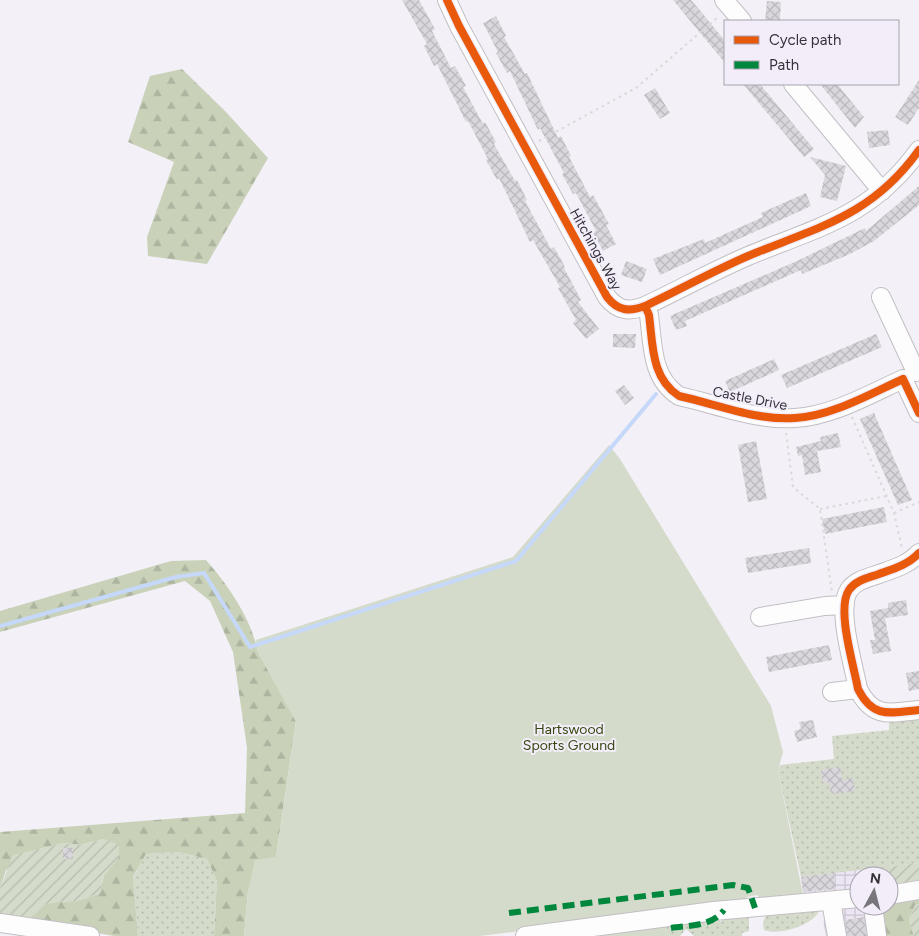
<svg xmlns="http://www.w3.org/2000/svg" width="919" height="936" font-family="Figtree,sans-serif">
<defs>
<pattern id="industrial-grid" width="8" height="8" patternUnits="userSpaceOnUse" patternTransform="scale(1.25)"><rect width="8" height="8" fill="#ece5f3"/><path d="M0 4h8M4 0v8" fill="none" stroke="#cbc5d1"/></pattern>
<pattern id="grass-dots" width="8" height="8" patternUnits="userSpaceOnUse" patternTransform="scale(1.25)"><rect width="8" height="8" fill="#d4dbca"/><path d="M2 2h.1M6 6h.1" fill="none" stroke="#b7bcae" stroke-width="1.8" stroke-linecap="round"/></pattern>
<pattern id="forest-firs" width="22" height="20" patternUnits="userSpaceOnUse" patternTransform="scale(1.25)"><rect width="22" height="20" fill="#c9d2b9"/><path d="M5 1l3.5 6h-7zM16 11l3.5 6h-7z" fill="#adb5a0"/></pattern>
<pattern id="garden-furrows" width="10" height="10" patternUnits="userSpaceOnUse" patternTransform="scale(1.25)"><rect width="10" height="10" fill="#d4dbca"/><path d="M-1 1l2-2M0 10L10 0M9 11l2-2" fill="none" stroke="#b7bcae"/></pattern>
<pattern id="building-cross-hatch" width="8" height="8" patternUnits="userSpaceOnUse" patternTransform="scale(1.25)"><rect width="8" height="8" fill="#d9d7dc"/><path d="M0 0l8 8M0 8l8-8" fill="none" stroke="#bbb9be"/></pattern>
</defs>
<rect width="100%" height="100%" fill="#f3f0f7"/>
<path fill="url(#industrial-grid)" d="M876,868l1,8h-18v15l-56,4 -2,-18z
M836,906h43l4,30h-57l-3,-15z"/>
<path fill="url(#grass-dots)" d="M919,717v146l-118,14 -23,-107 2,-5 54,-6 -2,-23 57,-6v-9z
M179,852l28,7 10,22 -3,55h-76l-5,-58 13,-24z
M820,908c-3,17 -42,28 -56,22 -7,-28 39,-22 56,-22z
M749,912v19l-7,2v3h-48l-8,-7 -6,7h-10l-11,-12 56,-8 6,6 7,-7z"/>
<path fill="url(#forest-firs)" d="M182,69l44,43 42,46 -61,106 -59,-8 -1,-19 27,-75 -46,-20 22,-66z
M206,560c22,25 45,58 52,92l38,69 -20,136 -28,34 -4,45h-30l3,-55 -10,-22 -28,-7 -33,2 -13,23 5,59h-24l-83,-15c13,-23 20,-18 43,-20 8,-1 18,-5 26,-8l4,-18 15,-18 -15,-18 -24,6 -16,-2 -25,6 -33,21 -6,18v-56l245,-19 2,-65 -14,-96 -23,-51 -25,-20 -185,51v-21l171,-50z
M919,897v7l-4,1 -6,15 5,16h-31l-4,-30h10v-5z"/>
<path fill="#d4dbca" d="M609,445l11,14 151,247 12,46 -5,18 25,125 -42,4 -4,-4 -10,2 -5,6 -262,33h-236l4,-45 7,-31 21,-3 20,-135 -38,-70 -2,-12 257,-83z
M659,924l11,12h-107z"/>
<path fill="url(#garden-furrows)" d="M104,839l15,6v12l-15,18 -4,18c-8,3 -18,7 -26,8 -23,2 -30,-3 -43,20l-31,-4v-29l13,-33 51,-12 16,2z
M919,863v20l-30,4v-11h-12l-1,-8z
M919,904v32h-5l-5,-16 6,-15z"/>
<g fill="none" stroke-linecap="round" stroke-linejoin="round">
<path stroke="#c5d8fa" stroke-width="4" d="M0,626l176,-49 28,-4 46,74 266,-86 140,-167"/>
</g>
<path fill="url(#building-cross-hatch)" d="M402,0h17l16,29 -3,2 19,37 4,-2 11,20 -3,1 20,37 2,-2 11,20 -2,2 21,37 2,-1 10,20 -2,1 26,48 3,-2 11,20 -1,1 17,32 -3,2 21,27 -13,10 -13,-16 3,-3 -18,-32 2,-1 -27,-47 -3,2 -31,-64 -2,2 -11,-20 2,-1 -20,-38 -2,1 -29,-58 -3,2 -10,-20 3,-2z
M673,0h18l12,14 22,27v22z
M767,1l14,1 -1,19h-15z
M496,16l10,20 -2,1 21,37 2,-1 31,65 3,-2 10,20 -2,1 21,40 3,-2 16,29 -3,1 10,19 -13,7 -10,-19 3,-1 -20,-38 -3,1 -11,-20 2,-1 -24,-45 -2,2 -28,-59 -3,2 -11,-20 2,-1 -15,-29z
M919,80v28l-11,17 -13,-8z
M743,84h17l54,65 -10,8z
M820,84h17l27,33 -9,11z
M655,88l15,25 -10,6 -16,-24z
M888,130l2,15 -21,3 -2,-16z
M810,157l36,9 -9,35 -17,-4 5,-22z
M919,186v19l-45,36 -24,13 -48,20 -1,-4 -116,51 2,5 -11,4 -6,-14 127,-55 68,-33 1,3z
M806,193l5,13 -151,69 -7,-16 51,-20 1,4 58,-26 -2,-4z
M626,261l21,8 -5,13 -21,-7z
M613,334h23l-1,14 -22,-1z
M876,334l6,13 -95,41 -6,-13z
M774,359l5,11 -49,22 -5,-11z
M624,385l10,13 -9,7 -10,-14z
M874,413l38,87 -14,5 -38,-86z
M838,433l3,14 -24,4 4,21 -16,3 -3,-20 -4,1 -2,-9 25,-6 -1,-4z
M756,441l11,58 -19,3 -10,-57z
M884,507l3,15 -62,12 -3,-15z
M809,548l2,15 -63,10 -3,-15z
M906,600l2,15 -23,3 6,33 -18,3 -3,-14h5l-5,-29 18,-3v-5z
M829,645l3,15 -63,12 -3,-15z
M919,671v18l-10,2 -3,-18z
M813,720l4,17 -20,5 -3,-11 7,-2 -2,-7z
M840,767l2,13 11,-2 2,13 -24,3 -2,-12 -6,1 -2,-13z
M63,848h10v11h-10z
M834,873l2,16 -33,3 -2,-15z
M864,917l2,19h-19l-2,-16z"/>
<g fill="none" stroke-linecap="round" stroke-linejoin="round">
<defs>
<path id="minor" d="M447,0l12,26 148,271c11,14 22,15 38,9 34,-16 68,-35 103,-50 70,-29 124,-40 171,-106
M724,0l18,21
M793,84l89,107
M881,297l35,75
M645,306l4,9c4,30 2,63 30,81 37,8 78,25 116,22 37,-2 75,-24 108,-39l16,34
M919,553c-11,12 -26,16 -40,21 -11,4 -23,6 -30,16 -13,19 5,76 9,99 15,30 32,24 61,21
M760,617l65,-11 20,-1
M832,692l26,-3
M889,895l30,-5
M831,901l6,35
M873,906l4,30
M0,923l90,13
M525,936l189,-25 145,-13"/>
</defs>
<use href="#minor" stroke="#c2bfc4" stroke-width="20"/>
<path stroke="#dad8db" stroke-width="2" stroke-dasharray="2.5 4" stroke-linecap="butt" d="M539,141l97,-53 83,-72
M852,417l42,96 8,35
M786,433l7,54 27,22 12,83
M820,509l66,-13
M894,513l25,-11"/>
<use href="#minor" stroke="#fdfdfe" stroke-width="18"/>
<path stroke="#00873e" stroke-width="6" stroke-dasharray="12 6" stroke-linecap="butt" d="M509,913l224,-28 15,3 7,20
M671,928c19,-3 40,-1 53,-18"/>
<defs>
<path id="cycleway" d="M447,0l12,26 148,271c11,14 22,15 38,9 34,-16 68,-35 103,-50 70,-29 124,-40 171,-106
M645,306l4,9c4,30 2,63 30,81 37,8 78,25 116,22 37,-2 75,-24 108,-39l16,34
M919,553c-11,12 -26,16 -40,21 -11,4 -23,6 -30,16 -13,19 5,76 9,99 15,30 32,24 61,21"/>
</defs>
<use href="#cycleway" stroke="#f3edfa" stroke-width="11"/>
<use href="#cycleway" stroke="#e8590c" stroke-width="8"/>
</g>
<g text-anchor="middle" stroke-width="4" stroke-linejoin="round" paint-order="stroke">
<g font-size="14" fill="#363338" stroke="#f3edfa">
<text transform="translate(596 249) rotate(61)" y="5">Hitchings Way</text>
<text transform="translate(750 398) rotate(11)" y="5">Castle Drive</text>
</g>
<g font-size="14" fill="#35470e" stroke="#f3edfa">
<text x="569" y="734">Hartswood<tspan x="569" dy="16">Sports Ground</tspan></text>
</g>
</g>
<rect x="724" y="20" width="175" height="65" fill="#f3edfa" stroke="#a7a3ac"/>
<rect x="734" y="36" width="25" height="8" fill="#e8590c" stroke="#a7a3ac"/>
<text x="769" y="45" font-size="15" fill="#363338">Cycle path</text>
<rect x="734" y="61" width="25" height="8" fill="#00873e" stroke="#a7a3ac"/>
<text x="769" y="70" font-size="15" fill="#363338">Path</text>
<g transform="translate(874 891) rotate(7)"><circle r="24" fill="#f3edfa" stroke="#a7a3ac"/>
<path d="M0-4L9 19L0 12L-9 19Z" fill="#78757b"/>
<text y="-8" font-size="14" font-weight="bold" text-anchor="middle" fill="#363338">N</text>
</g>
</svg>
